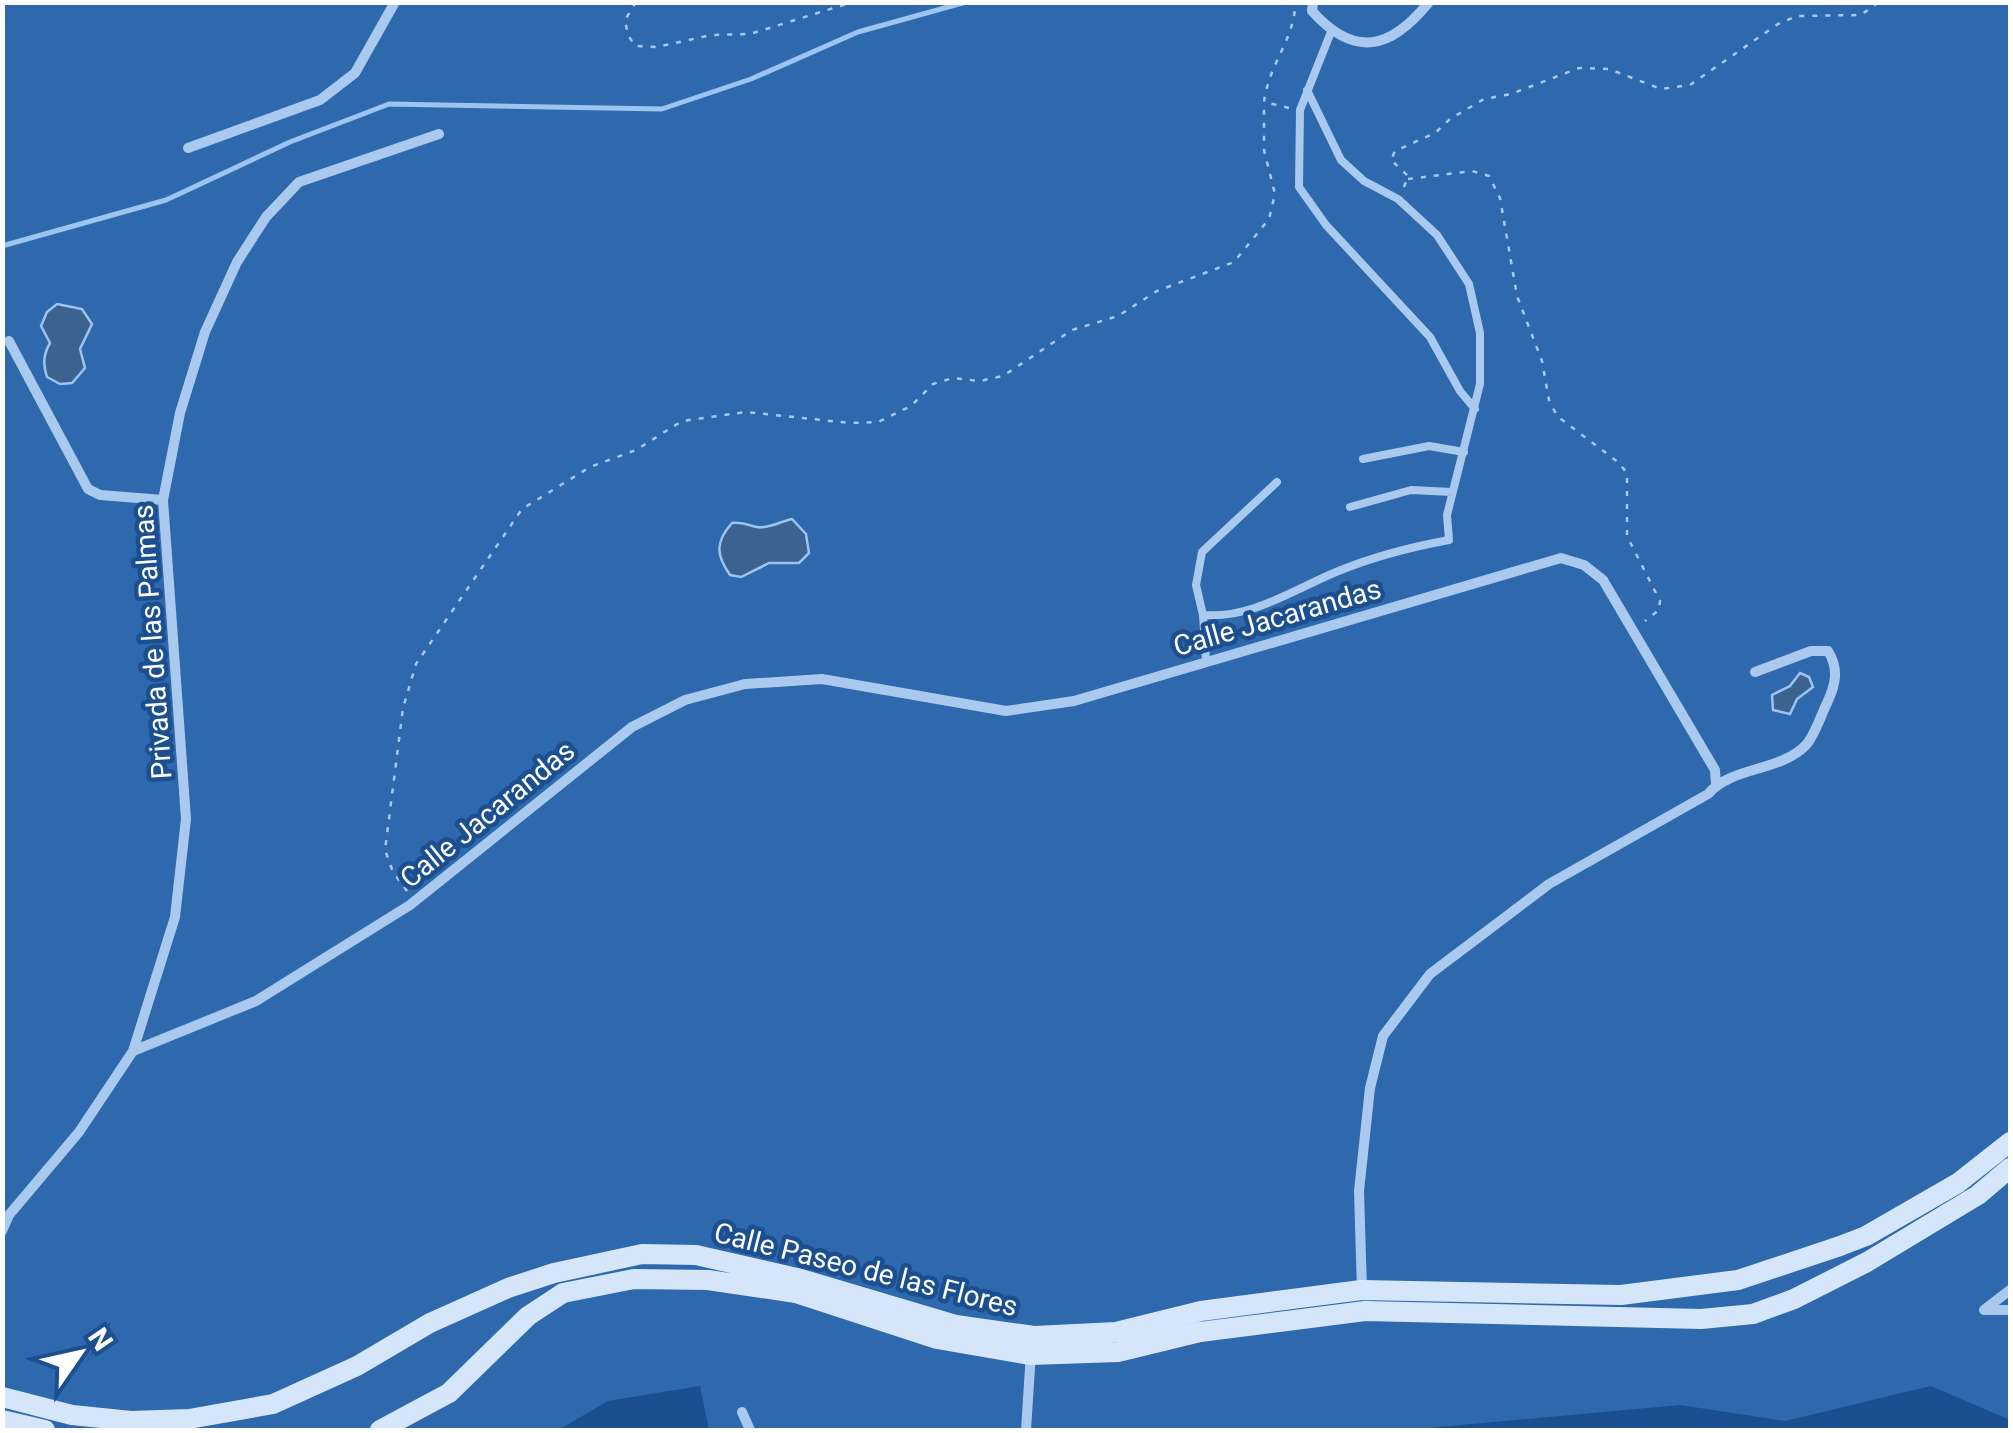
<svg xmlns="http://www.w3.org/2000/svg" width="2013" height="1433" font-family="Roboto,sans-serif">
<rect width="100%" height="100%" fill="#1b4f8f"/>
<path fill="#2e69ad" d="M3,3h2007v1417l-79,-34 -146,35 -105,-16 -274,25h-697l-9,-44 -92,15 -50,29h-555z"/>
<path fill="#3c6290" stroke="#9cc4f0" stroke-width="2.5" d="M57,304l25,5 10,15 -12,25 5,19 -13,15 -12,1 -13,-7c-4,-13 -4,-22 3,-34l-9,-17 6,-14z
M792,519l14,15 3,19 -10,10h-30l-28,14 -11,-2c-14,-20 -15,-33 2,-52 11,-1 15,2 25,4 11,2 25,-6 35,-8z
M1800,673l9,4 4,10 -16,12 -7,15 -17,-4 -1,-15 18,-9z"/>
<g fill="none" stroke-linecap="round" stroke-linejoin="round">
<path stroke="#9cc4f0" stroke-width="5" d="M2,246l164,-46 124,-58 99,-38 273,5 89,-30 107,-47 108,-30"/>
<path stroke="#a9c9ee" stroke-width="2.5" stroke-dasharray="5 8" stroke-linecap="butt" d="M636,2l-11,18 3,15 7,11 22,1 54,-12 39,-1 103,-32
M1289,108l-25,-6c5,-39 32,-65 31,-100
M1408,179l64,-8 17,5 11,22 17,98 25,65 7,39 8,16 61,46 9,11v63l33,65 -1,9 -14,11
M1404,187l4,-11 -17,-16 4,-9 40,-18 15,-14 34,-20 27,-5 68,-26 30,1 52,20 29,-4 88,-61 19,-8 64,-1 18,-13
M407,891l-14,-19 -8,-22 18,-142 13,-44 106,-155 68,-42 46,-17 46,-29 64,-9 104,11 28,-1 33,-16 22,-22 20,-6 27,3 23,-5 69,-46 46,-14 39,-25 77,-29 35,-43 6,-25 -11,-44v-48"/>
<path stroke="#a9c9ee" stroke-width="8" d="M1331,32l-31,78 -1,77 27,38 104,112 30,54 15,18
M1363,459l66,-13 35,6
M1350,507l61,-17 41,2
M1203,615l-7,-30 6,-33 75,-70
M1206,661l-3,-46c48,4 90,-25 133,-43 36,-15 75,-25 113,-32l-2,-25 33,-131v-51l-11,-49 -32,-49 -39,-36 -34,-18 -23,-21 -34,-70"/>
<path stroke="#a9c9ee" stroke-width="10" d="M1313,2l-1,9c43,48 79,38 117,-9
M188,148l132,-48 35,-27 40,-71
M9,341l79,148 12,6 63,5
M133,1051l123,-50 154,-96 222,-178 53,-27 60,-16 77,-5 184,32 68,-10 487,-143 23,7 19,15 112,190 1,14
M2,1231l7,-16 70,-83 54,-81 42,-134 11,-98 -23,-319 17,-87 25,-81 32,-70 29,-45 33,-35 140,-48
M1362,1290l-3,-99 11,-103 13,-52 47,-62 119,-90 159,-90c24,-28 72,-22 98,-49 9,-10 15,-30 21,-42 9,-19 12,-34 1,-52h-17l-56,21
M2010,1290l-26,20h26
M742,1412l8,18
M1026,1430l5,-78"/>
<path stroke="#d6e6fa" stroke-width="20" d="M2,1397l70,18 59,6 58,-2 84,-15 84,-38 73,-43 78,-35 46,-15 88,-19 54,1 105,24 155,46 78,11 82,-4 85,-21 160,-21 260,5 117,-15 102,-34 26,-10 92,-53 52,-41
M2,1420l43,10
M380,1430l69,-37 79,-77 35,-23 71,-14 74,1 88,13 141,46 93,16 88,-3 82,-20 165,-21 336,8 52,-5 41,-15 73,-37 111,-67 32,-27"/>
</g>
<g text-anchor="middle" stroke-width="9" stroke-linejoin="round" paint-order="stroke">
<g font-size="28" fill="#fff" stroke="#1b4f8f">
<text transform="translate(1277 617) rotate(-16)" y="10">Calle Jacarandas</text>
<text transform="translate(152 642) rotate(-94)" y="10">Privada de las Palmas</text>
<text transform="translate(487 814) rotate(-39)" y="10">Calle Jacarandas</text>
<text transform="translate(866 1269) rotate(14)" y="10">Calle Paseo de las Flores</text>
</g>
</g>
<rect width="2013" height="1433" fill="none" stroke="#ffffff" stroke-width="10"/>
<g transform="translate(80 1353) rotate(56)" stroke="#1b4f8f" stroke-width="8" paint-order="stroke">
<path d="M0-8L18 38L0 25L-18 38Z" fill="#ffffff"/>
<text y="-15" font-size="28" font-weight="bold" text-anchor="middle" fill="#ffffff">N</text>
</g>
</svg>
